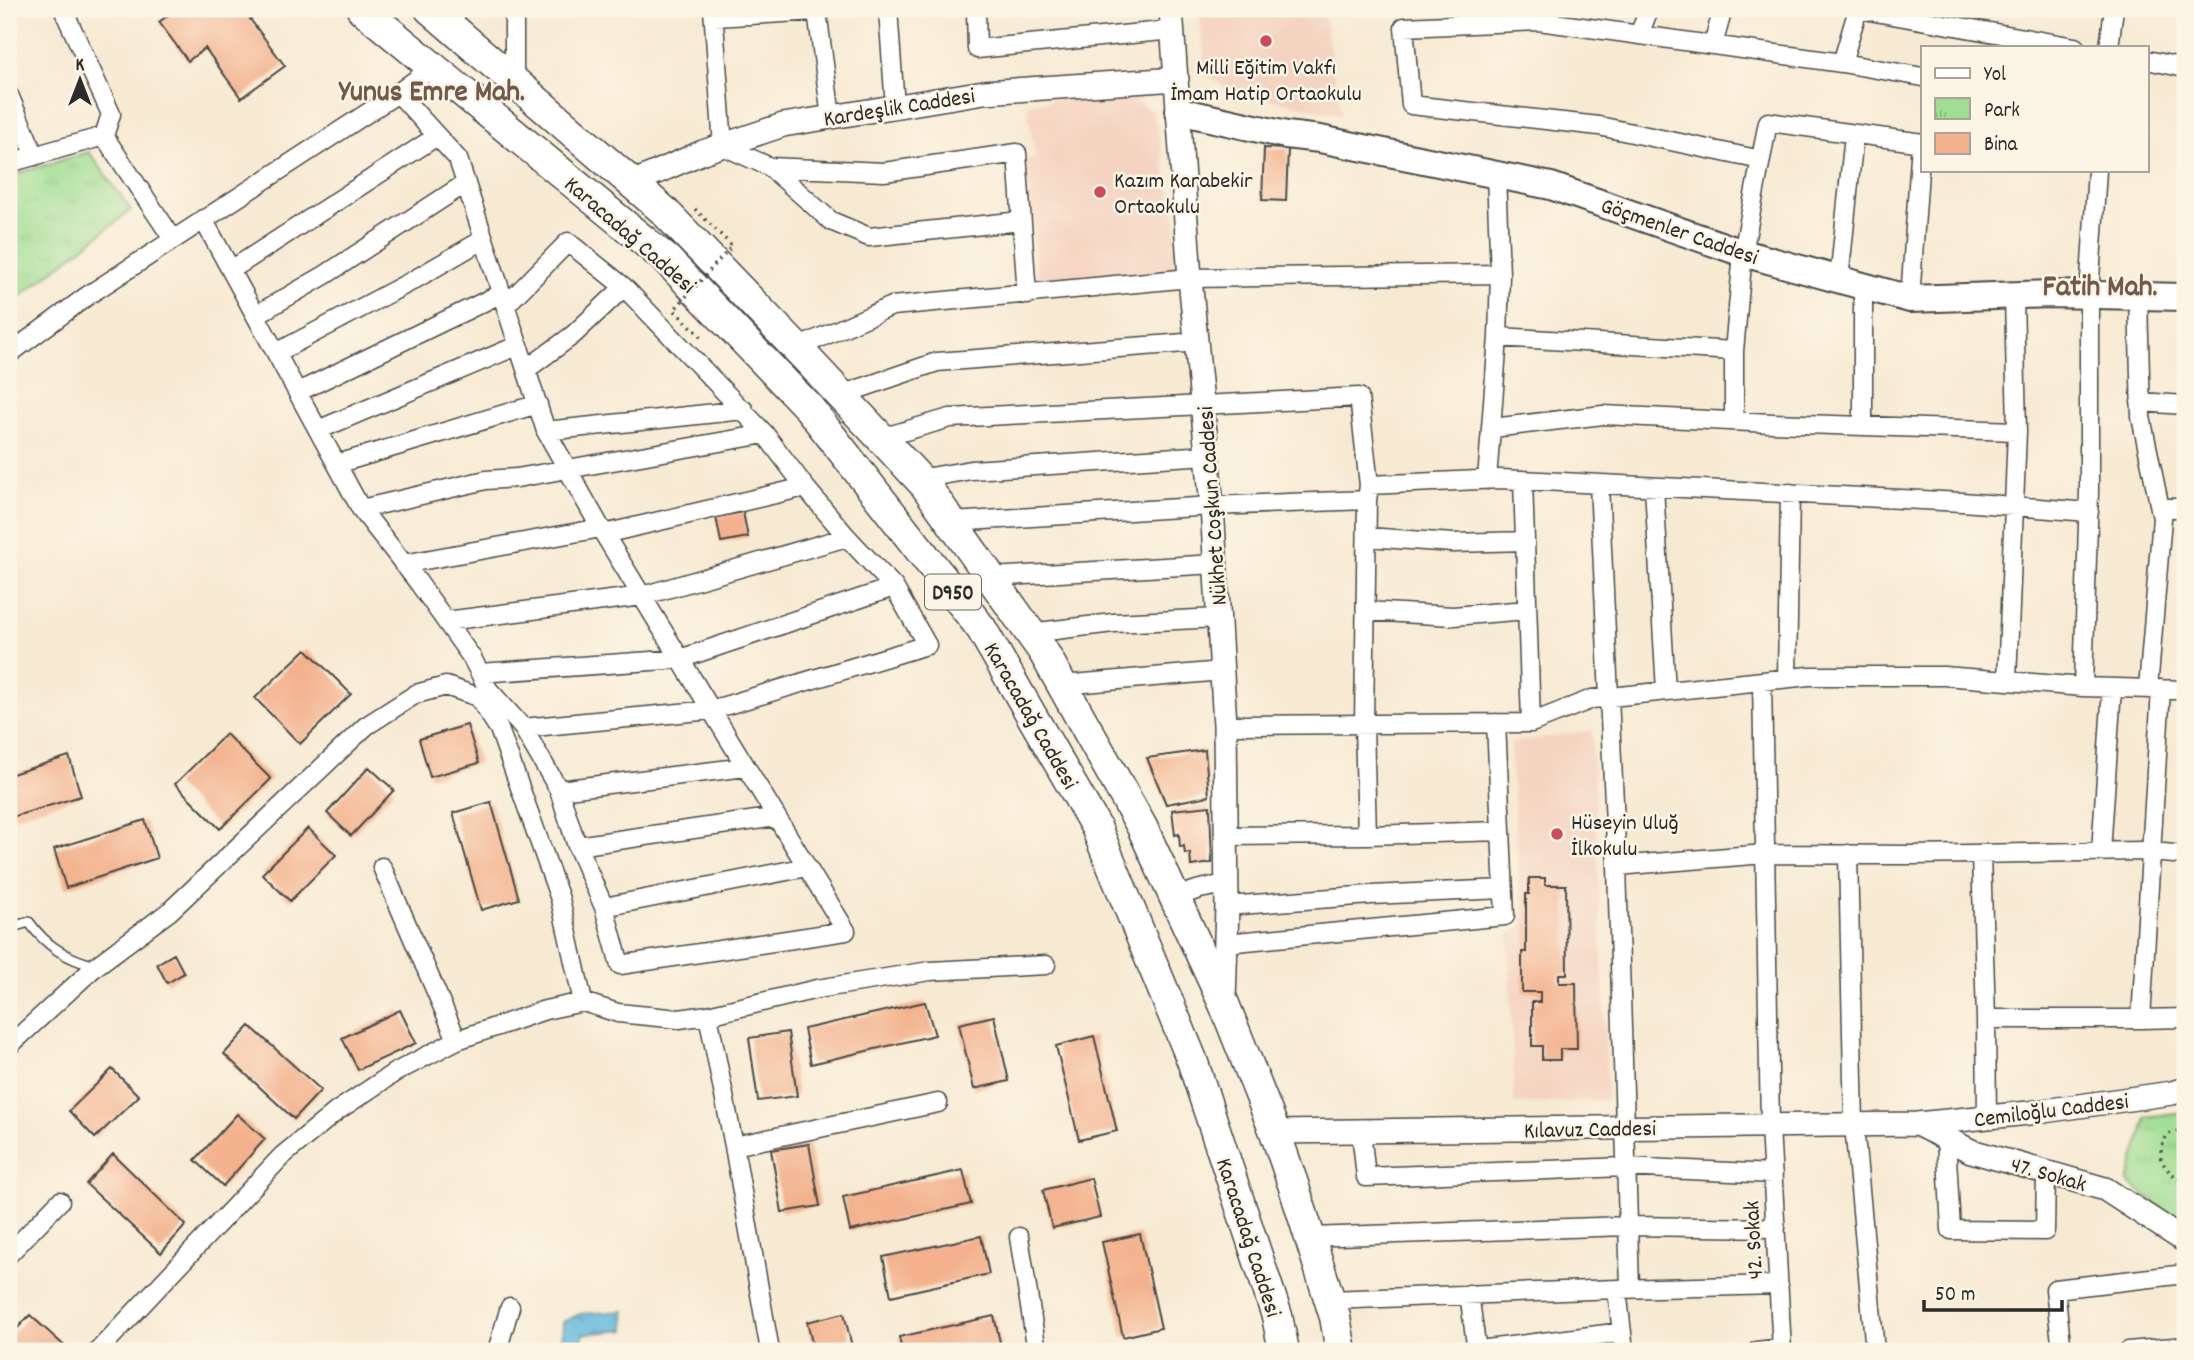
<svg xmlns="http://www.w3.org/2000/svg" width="2194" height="1360" font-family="Dekko,sans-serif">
<defs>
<pattern id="park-tufts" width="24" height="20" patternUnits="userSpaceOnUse" patternTransform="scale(1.75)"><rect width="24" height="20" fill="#9edd92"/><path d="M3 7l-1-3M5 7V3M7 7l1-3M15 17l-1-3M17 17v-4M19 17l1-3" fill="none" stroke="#88be7e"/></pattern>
<pattern id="water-ripples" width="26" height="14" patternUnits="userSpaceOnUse" patternTransform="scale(1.75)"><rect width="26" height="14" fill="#5db7db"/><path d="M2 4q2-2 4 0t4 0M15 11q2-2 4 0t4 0" fill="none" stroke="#4d95b2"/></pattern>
</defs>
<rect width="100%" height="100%" fill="#fcf5e5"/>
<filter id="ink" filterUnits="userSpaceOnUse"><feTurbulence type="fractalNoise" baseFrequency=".0143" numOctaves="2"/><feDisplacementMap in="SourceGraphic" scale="14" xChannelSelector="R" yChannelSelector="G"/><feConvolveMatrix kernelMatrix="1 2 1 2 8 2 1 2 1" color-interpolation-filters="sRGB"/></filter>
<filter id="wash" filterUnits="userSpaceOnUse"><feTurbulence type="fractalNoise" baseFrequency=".00686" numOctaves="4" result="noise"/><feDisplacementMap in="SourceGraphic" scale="28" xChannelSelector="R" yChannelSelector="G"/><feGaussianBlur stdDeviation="1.57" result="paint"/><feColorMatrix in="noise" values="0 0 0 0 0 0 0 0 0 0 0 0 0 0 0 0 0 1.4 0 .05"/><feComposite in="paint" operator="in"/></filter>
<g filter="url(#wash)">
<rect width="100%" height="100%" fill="#f7ead3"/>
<path fill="#f4d3c0" d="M1199,9h124l18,106 -114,-26 -21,-15z
M1088,92l43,5 23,16 23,111 2,47 -141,12 -12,-123 9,-4 -8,-51z
M1592,730l16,370 -94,4 -5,-168 13,-12 -12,-181z"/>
<path fill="url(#park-tufts)" stroke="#64845e" stroke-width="2" d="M89,152l42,58 -122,95v-129z
M2185,1112v115l-57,-45 18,-65z"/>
<path fill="url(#water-ripples)" stroke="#447183" stroke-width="2" d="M624,1311l1,19 -42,4 -1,10 -20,-1 1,-21 17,-8z
M695,1347v4h-88v-3z"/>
<g id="blocks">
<path fill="#f3b28d" d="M177,9h87l-14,10 35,47 -44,32 -36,-50 -17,13 -29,-39z
M1264,148l24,1 -2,52 -24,-1z
M743,512l5,25 -27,5 -5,-25z
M306,649l45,45 -51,50 -45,-46z
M467,725l12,38 -49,14 -11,-38z
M226,734l45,45 -51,50 -45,-45z
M1205,750l4,46 -43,8 -19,-46z
M69,756l12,40 -72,22v-43z
M369,767l25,23 -43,46 -24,-23z
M491,802l28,97 -38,11 -28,-97z
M1210,806l2,57 -21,3 -1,-13 -5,1 -1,-8 -4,1 -1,-13 -4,1 -3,-25z
M145,820l12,38 -91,30 -12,-39z
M308,828l28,27 -46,46 -28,-27z
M1529,878h16v7h21l1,89h-8v9h17l1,66h-17v11h-18v-14h-10v-44h8v-10h-18v-40h4v-58h3z
M174,954l10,19 -17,10 -10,-19z
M925,1002l10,33 -124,29 -7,-35z
M400,1010l16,33 -58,27 -16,-32z
M994,1016l15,65 -35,8 -15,-65z
M250,1026l71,64 -27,29 -70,-65z
M788,1032l9,64 -39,5 -9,-63z
M1094,1036l23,95 -38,9 -23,-94z
M112,1069l27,27 -44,42 -26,-27z
M237,1114l28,25 -42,47 -28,-26z
M809,1144l11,62 -38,6 -11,-62z
M113,1154l73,71 -25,28 -75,-69z
M963,1170l8,34 -121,27 -7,-34z
M1091,1178l9,39 -48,11 -9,-38z
M1140,1234l21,94 -38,9 -21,-95z
M981,1236l8,38 -98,22 -8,-39z
M844,1313l9,38h-39l-7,-29z
M30,1315l40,36h-56l-5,-5v-9z
M994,1316l8,35h-100l-3,-14z"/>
</g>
</g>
<g filter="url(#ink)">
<use href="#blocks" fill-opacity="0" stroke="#4a4844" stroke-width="2"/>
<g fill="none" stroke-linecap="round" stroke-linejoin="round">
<defs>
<path id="service" d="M9,928l20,-6c17,24 38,37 67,44"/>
<path id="minor" d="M63,9l48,105 -7,22
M713,9l10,137 47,21 114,5 133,-19 10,142
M888,9l7,98
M976,9l1,40 196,-19
M1858,9l217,38
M1858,9l-16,54 81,14
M714,17l103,-6 14,106
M1639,35l10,-26
M1713,45l10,-36
M2109,47l5,-38
M2147,60l38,8
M514,81v-72
M9,95l26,61
M1761,160l-162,-34 -188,-21 -7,-78 135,-6 303,42
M9,163l95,-27 69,103
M770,167l61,54 38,16 152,-16
M2097,170l-8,125v196l-6,196 102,3
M203,219l158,290 57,73 54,76 16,31 35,39 36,62 18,56 27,61 16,58 226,-34 -242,-397 -58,-103 -88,-272 -60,-66
M231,270l206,-134
M1500,274l-2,63 236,14 9,-98 25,-131 155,21
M1839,280l15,-145
M2138,296l3,121 21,101 -14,171
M1910,299l11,-156
M506,305l62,-63 56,45 141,147 40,53 42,50 47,50 33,58 -216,65 -188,18
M256,315l69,-40 141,-92
M797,348l95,-42 298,-28 310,-4 -4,-99
M276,353l136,-72 72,-42
M9,354l78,-58 311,-203 35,-26
M527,369l46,-34 51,-48
M298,392l204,-99
M841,395l96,-33 261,-20
M2140,402l45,3
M1734,421v-70
M1863,426v-140
M1492,428l111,-13 169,8 245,8 -3,-136
M318,430l201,-85
M546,431l198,-21
M881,438l69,-20 409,-21 10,88
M337,464l201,-60
M919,479l52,-9 237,-15
M1487,480l11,-143
M1523,480l8,243
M1599,484l18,382 148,-12 149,1 227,-4 44,4
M1654,487l12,204
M1367,500l2,-15 132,-6 461,23 127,10
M2160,508h25
M361,509l125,-29 31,-2 248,-44
M951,522l261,-16 155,-6 -3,225 3,110
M604,534l201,-47
M1367,537l86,6 72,-2
M403,564l198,-36
M990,577l226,-13
M1366,611l87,5 74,-6
M446,621l196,-25 205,-59
M1030,633l83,-10 106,-5
M480,673l200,-14 214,-72
M1787,678l3,-185
M1762,681l8,445 12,225
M2007,681l10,-250
M1062,685l160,-14
M2161,689l-20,330 44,-1
M1225,725l306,-2 61,-24 217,-23h135l139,11
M559,790l187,-23
M1227,836l140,-1 134,-4
M577,846l199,-29
M2101,852l11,-164
M1848,854l6,271 21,226
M1981,854l5,165
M1617,866l13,422
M382,867l75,173
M1175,897l25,-8 26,-5
M1227,906l144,-11 133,-6
M604,907l203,-40
M1226,943l279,-27 -9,-193
M708,1015l26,131 36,205
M9,1046l87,-80 74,-55 196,-185 50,-32 30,-8 32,11 21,32 61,170 23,103
M1987,1117l-1,-98h155
M1361,1131l5,46 259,-10 148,7
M1946,1139l5,91 94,1 1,-59
M734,1146l204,-43
M1019,1237l18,114
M1310,1237l317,-11 149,2
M9,1254l51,-53
M1469,1294l8,57
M1329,1300l288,-11
M98,1351l184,-195 55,-45 57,-38 63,-33 88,-30 38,-8 35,11 61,6 29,-4 109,-26 113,-18 116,-6
M497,1351l13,-44
M1471,1351l151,-19
M1624,1351l-7,-62 162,-4
M1757,1351l25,-3
M2062,1351l-7,-62 130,-15
M2128,1351l57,-5"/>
<path id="tertiary" d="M1171,9l19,269 22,228 13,219 2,181 -3,95
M632,183l71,-31 80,-27 201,-33 193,-13
M1917,1124l112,-11 143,-20 13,-4
M1275,1132l642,-8 54,27 134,38 80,52"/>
<path id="secondary" d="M1179,111l107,24 34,4 231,47 192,67 167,46 140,-5 135,3"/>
<path id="trunk" d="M362,9l304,250 143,149 172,220 115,199 96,233 85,256 7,35
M430,9l233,201 144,149 118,126 118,166 99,176 82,177 51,128 18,52 42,133 6,34"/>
</defs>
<use href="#service" stroke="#4a4844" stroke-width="12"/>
<use href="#minor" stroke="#4a4844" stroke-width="21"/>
<use href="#tertiary" stroke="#4a4844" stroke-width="26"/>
<use href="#secondary" stroke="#4a4844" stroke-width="30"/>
<use href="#trunk" stroke="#4a4844" stroke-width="33"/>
<path stroke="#4a4844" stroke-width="3.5" stroke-dasharray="2 5" stroke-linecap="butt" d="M2185,1130l-17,4c-15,23 -4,37 17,48"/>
<use href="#service" stroke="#fff" stroke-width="9"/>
<use href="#minor" stroke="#fff" stroke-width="18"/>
<use href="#tertiary" stroke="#fff" stroke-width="23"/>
<use href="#secondary" stroke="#fff" stroke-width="26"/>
<use href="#trunk" stroke="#fff" stroke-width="30"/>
<path stroke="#4a4844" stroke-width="3.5" stroke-dasharray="2 5" stroke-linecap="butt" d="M695,209l37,37 -58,64 30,29"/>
</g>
</g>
<g fill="#d1495b" stroke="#fcf5e5" stroke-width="2.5">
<circle cx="1266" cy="41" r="7"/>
<circle cx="1100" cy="192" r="7"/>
<circle cx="1557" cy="834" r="7"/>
</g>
<g text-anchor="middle" stroke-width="5" stroke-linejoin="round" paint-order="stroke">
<rect fill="#fcf5e5" stroke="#6a6863" stroke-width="2" x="925" y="574.5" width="56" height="35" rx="5"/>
<g font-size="21" font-weight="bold" fill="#2b2b2b">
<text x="953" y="599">D950</text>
</g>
<g font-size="23" fill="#2b2b2b" stroke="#fcf5e5" text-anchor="start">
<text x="1266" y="74" text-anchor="middle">Milli Eğitim Vakfı<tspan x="1266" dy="26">İmam Hatip Ortaokulu</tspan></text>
<text x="1114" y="187">Kazım Karabekir<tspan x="1114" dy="26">Ortaokulu</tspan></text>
<text x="1571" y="829">Hüseyin Uluğ<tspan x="1571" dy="26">İlkokulu</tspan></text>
</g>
<g font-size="23" fill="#2b2b2b" stroke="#fcf5e5">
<text transform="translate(899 106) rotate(-9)" y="8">Kardeşlik Caddesi</text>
<text transform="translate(1680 230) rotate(19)" y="8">Göçmenler Caddesi</text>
<text transform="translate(631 234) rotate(41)" y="8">Karacadağ Caddesi</text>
<text transform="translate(1211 506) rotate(-94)" y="8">Nükhet Coşkun Caddesi</text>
<text transform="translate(1032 715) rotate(60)" y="8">Karacadağ Caddesi</text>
<text transform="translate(2051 1109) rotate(-7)" y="8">Cemiloğlu Caddesi</text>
<text transform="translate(1590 1128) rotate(-1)" y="8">Kılavuz Caddesi</text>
<text transform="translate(2049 1173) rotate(16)" y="8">47. Sokak</text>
<text transform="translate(1250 1237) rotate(72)" y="8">Karacadağ Caddesi</text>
<text transform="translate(1752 1240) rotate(-93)" y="8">42. Sokak</text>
</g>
<g font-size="30" font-weight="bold" fill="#715a4d" stroke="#fcf5e5">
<text x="432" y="100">Yunus Emre Mah.</text>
<text x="2100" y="295">Fatih Mah.</text>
</g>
</g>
<rect width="2194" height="1360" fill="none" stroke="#fcf5e5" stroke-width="35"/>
<rect x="1921" y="46" width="228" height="126" fill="#fcf5e5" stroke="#a8a49b" stroke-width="2"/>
<rect x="1935" y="68" width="35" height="10" fill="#ffffff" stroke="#a8a49b" stroke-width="2"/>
<text x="1984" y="80" font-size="21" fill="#2b2b2b">Yol</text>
<rect x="1935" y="98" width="35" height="21" fill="url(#park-tufts)" stroke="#a8a49b" stroke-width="2"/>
<text x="1984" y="116" font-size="21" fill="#2b2b2b">Park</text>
<rect x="1935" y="133" width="35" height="21" fill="#f3b28d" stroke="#a8a49b" stroke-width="2"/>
<text x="1984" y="150" font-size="21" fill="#2b2b2b">Bina</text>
<g transform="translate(80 80)" stroke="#fcf5e5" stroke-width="5" paint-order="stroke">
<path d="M0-5L12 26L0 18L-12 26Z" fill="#2b2b2b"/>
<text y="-10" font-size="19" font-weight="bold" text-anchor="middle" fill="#2b2b2b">K</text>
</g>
<path d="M1924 1300v10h138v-10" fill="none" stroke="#2b2b2b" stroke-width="3.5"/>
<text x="1935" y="1300" font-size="21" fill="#2b2b2b" stroke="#fcf5e5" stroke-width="5" paint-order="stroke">50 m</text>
</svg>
